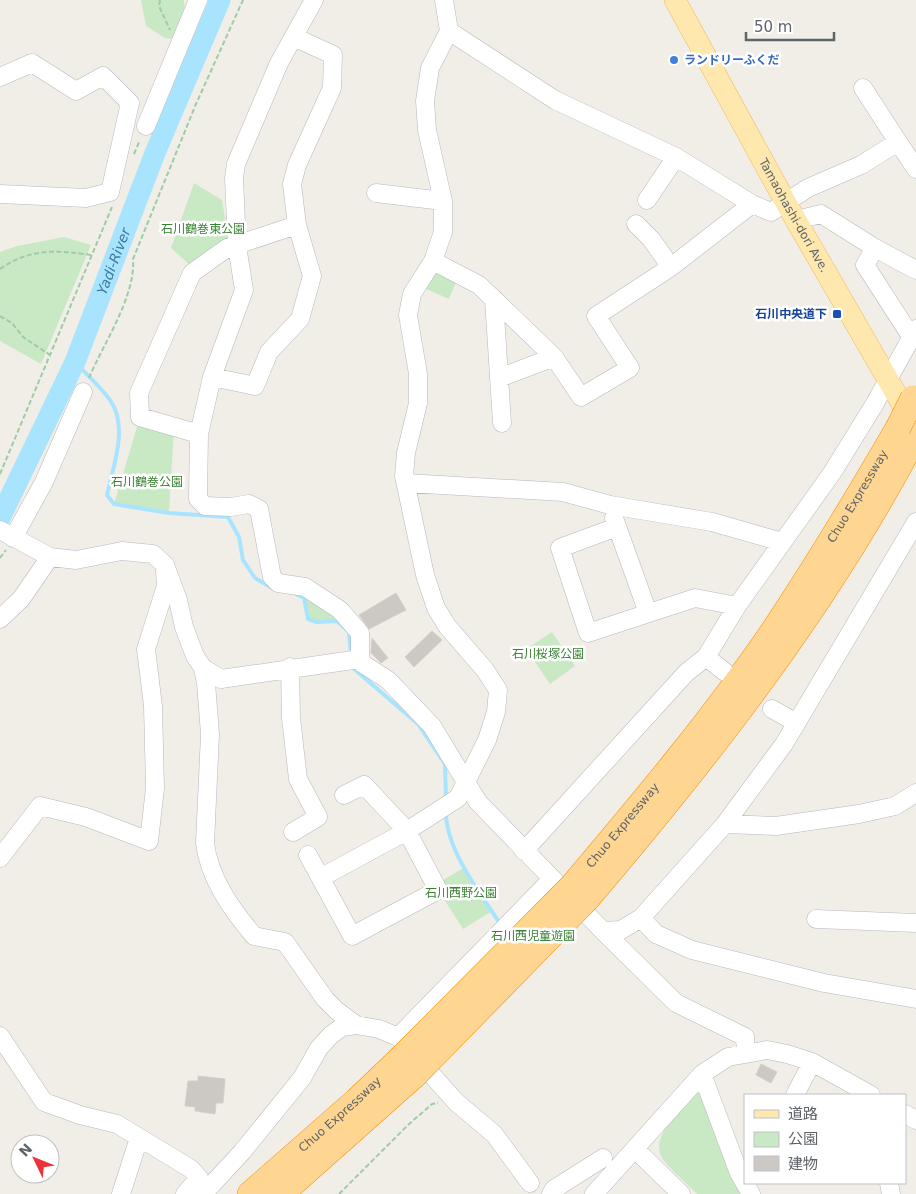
<svg xmlns="http://www.w3.org/2000/svg" width="916" height="1194" font-family="'DejaVu Sans','Noto Sans JP',sans-serif">
<rect width="100%" height="100%" fill="#f1eee8"/>
<path fill="#c9e8c4" d="M141,0h43l1,15 -13,24 -7,-1 -19,-12z
M194,183l28,17 7,42 -38,24 -20,-18z
M64,237l27,8 -50,119 -41,-23v-89l17,-6z
M433,261l26,13 -10,25 -32,-14z
M140,417l34,11 -5,85 -55,-9z
M305,587l35,23 -3,11 -20,1 -9,-3 -4,-21z
M552,632l23,34 -25,18 -24,-35z
M465,867l27,44 -29,18 -28,-44z
M705,1084l46,110h-54c-8,-9 -35,-31 -37,-41 -7,-23 30,-53 45,-69z"/>
<g fill="none" stroke-linecap="round" stroke-linejoin="round">
<path stroke="#a9e4ff" stroke-width="4" d="M75,362c11,12 25,24 35,38 19,27 3,66 -3,95l7,9 55,9 59,4 11,20 4,23 12,18 17,10
M294,593l10,5 4,21 9,3 20,-1 12,11 2,23
M353,664v4l65,56 27,40 1,35
M446,811c-1,38 35,83 55,114"/>
<path stroke="#a9e4ff" stroke-width="21" id="s1" d="M0,518l75,-156 80,-209 65,-153"/>
</g>
<path fill="#ccc9c5" stroke="#d6cfc5" d="M396,593l10,17 -37,19 -10,-14z
M432,631l10,9 -28,27 -9,-10z
M372,638l16,20 -7,5 -10,-10z
M761,1064l16,8 -6,11 -15,-8z
M198,1076l27,3 -2,24h-7l-1,11 -20,-3v-4l-10,-1 3,-25h10z"/>
<g fill="none" stroke-linecap="round" stroke-linejoin="round">
<defs>
<path id="minor" d="M314,0l-35,63 -43,101 -2,14 3,68 7,44 -32,87 -13,57 -1,65 7,7 26,1 18,-3 10,5 13,68 6,6 27,4 35,23 20,23v26l3,5 25,16 44,46 46,76 125,129 18,-1 20,-12 84,-94 59,-80 132,-222
M449,31l106,69 121,57 76,47 19,8 37,-24 53,-23 37,-23 18,27
M0,77l32,-14 44,28 27,-15 27,27 -20,89 -24,6 -86,-4
M863,88l35,54
M146,126l52,-126
M376,193l67,8
M647,200l29,-43
M796,220l25,-6 54,34 41,22
M636,224l15,15 20,28
M875,248l-10,17 47,73
M433,261l46,24 75,72 27,40 49,-29 -34,-52 75,-49 81,-63
M494,299l8,124
M212,377l43,9 14,-34 31,-33 12,-43 -15,-51 -5,-41 5,-19 35,-77 1,-33 -39,-18
M499,378l55,-21
M199,434l-59,-17 -1,-24 53,-120 35,-25 70,-23
M406,483l157,9 47,13 102,17 70,20
M614,518l34,95
M617,527l-57,21 28,85 107,-35 42,8
M0,530l50,27 26,3 46,-9 31,3 12,11 13,35 6,27 11,29 8,12 3,15 4,51 -5,109c4,35 27,67 49,93l31,6 40,57 12,12 19,14
M13,538l31,-56 39,-90
M0,619l21,-20 29,-42
M706,657l19,15
M290,667l1,51 7,61 20,38 -25,15
M203,668l18,11 139,-20
M772,709l23,13
M725,824l51,2 83,-12 36,-8 21,-13
M524,851l162,-178 20,-16 31,-51 95,-133 42,-68 42,-76
M308,855l44,81 86,-46 -31,-59 -43,-46 -20,10
M0,858l40,-52 46,11 63,24 6,-53 -2,-82 -7,-57 20,-63 -1,-15
M322,877l85,-46 51,-33 29,-58 9,-28 2,-22 -13,-20 -38,-44 -11,-18 -11,-33 -21,-99 2,-23 12,-50v-29l-10,-59 4,-21 21,-33 10,-29v-31l-16,-71 -2,-29 5,-33 19,-37 -5,-31
M641,918l15,16 36,16 132,33 92,16
M816,919l100,4
M603,931l73,72 69,34 1,16
M0,1036l44,66 36,13 37,9 74,45 8,9 -14,16
M398,1037l154,-158
M702,1074l37,99 12,21
M795,1095l17,-33
M905,1114l11,6
M635,1149l46,45
M889,1183l2,11
M121,1194l18,-56
M203,1194l39,-42 60,-74 17,-30 12,-13 11,-8 14,-2 23,4 19,8 58,65 38,32 36,49
M551,1194l3,-5 49,-31
M594,1194l108,-120 26,-17 39,-7 20,4 25,8 59,33"/>
<g id="major">
<path id="s2" d="M675,0l111,203 127,220"/>
</g>
<g id="highway">
<path id="s3" d="M572,886c70,-83 140,-166 201,-255 44,-66 85,-134 125,-203"/>
<path d="M587,899c123,-144 241,-295 329,-464"/>
<path id="s4" d="M250,1194l106,-93 44,-42"/>
<path d="M281,1194l134,-119"/>
</g>
</defs>
<use href="#minor" stroke="#b5b8bc" stroke-width="19"/>
<use href="#major" stroke="#f4b75e" stroke-width="22"/>
<use href="#highway" stroke="#f88c00" stroke-width="26"/>
<path stroke="#9ecca6" stroke-width="2" stroke-dasharray="5 2.5" stroke-linecap="butt" d="M160,0l-1,6 11,24
M134,154l6,-14
M0,269c30,-21 57,-19 91,-14
M0,316l12,7 11,14 27,18
M89,378c14,-34 47,-82 44,-119l63,-155 47,-104
M0,474l112,-267
M0,558l6,-8
M339,1194l69,-69 24,-21 6,-1"/>
<use href="#minor" stroke="#fff" stroke-width="18"/>
<use href="#major" stroke="#ffe8ae" stroke-width="21"/>
<use href="#highway" stroke="#fed591" stroke-width="25"/>
<defs>
<path id="highway-bridge" d="M898,428l15,-30
M400,1059l172,-173
M415,1075l172,-176"/>
</defs>
<use href="#highway-bridge" stroke="#f88c00" stroke-width="26" stroke-linecap="butt"/>
<use href="#highway-bridge" stroke="#fed591" stroke-width="25"/>
</g>
<circle fill="#3f7fe0" stroke="#fff" stroke-width="2" cx="674" cy="60" r="5"/>
<rect fill="#1a4fb4" stroke="#fff" stroke-width="2" x="832" y="309" width="10" height="10" rx="2.5"/>
<g text-anchor="middle" stroke-width="5" stroke-linejoin="round" paint-order="stroke">
<g font-size="12" font-weight="bold" fill="#366cbe" stroke="#fff" text-anchor="start">
<text x="684" y="64">ランドリーふくだ</text>
</g>
<g font-size="12" fill="#5f6468" stroke="#fff">
<text dy="4" stroke="none"><textPath href="#s2" startOffset="246">Tamaohashi-dori Ave.</textPath></text>
<text dy="4" stroke="none"><textPath href="#s3" startOffset="484">Chuo Expressway</textPath></text>
<text dy="4" stroke="none"><textPath href="#s3" startOffset="79">Chuo Expressway</textPath></text>
<text dy="4" stroke="none"><textPath href="#s4" startOffset="120">Chuo Expressway</textPath></text>
</g>
<g font-size="12" fill="#3a8233" stroke="#fff">
<text x="203" y="233">石川鶴巻東公園</text>
<text x="147" y="486">石川鶴巻公園</text>
<text x="548" y="658">石川桜塚公園</text>
<text x="461" y="897">石川西野公園</text>
<text x="533" y="940">石川西児童遊園</text>
</g>
<g font-size="12" font-weight="bold" fill="#164399" stroke="#fff" text-anchor="end">
<text x="827" y="318">石川中央道下</text>
</g>
<g font-size="14" font-style="italic" fill="#3d7ba2" stroke="#fff">
<text dy="5" stroke="none"><textPath href="#s1" startOffset="281">Yadi-River</textPath></text>
</g>
</g>
<rect x="744" y="1094" width="162" height="90" fill="#ffffff" stroke="#bfc1c3"/>
<rect x="754" y="1110" width="25" height="8" fill="#ffe8ae" stroke="#bfc1c3"/>
<text x="788" y="1119" font-size="15" fill="#5f6468">道路</text>
<rect x="754" y="1132" width="25" height="15" fill="#c9e8c4" stroke="#bfc1c3"/>
<text x="788" y="1144" font-size="15" fill="#5f6468">公園</text>
<rect x="754" y="1156" width="25" height="15" fill="#ccc9c5" stroke="#bfc1c3"/>
<text x="788" y="1169" font-size="15" fill="#5f6468">建物</text>
<g transform="translate(35 1159) rotate(313)"><circle r="24" fill="#ffffff" stroke="#bfc1c3"/>
<path d="M0-4L9 19L0 12L-9 19Z" fill="#ec323b"/>
<text y="-8" font-size="14" font-weight="bold" text-anchor="middle" fill="#5f6468">N</text>
</g>
<path d="M746 32v8h88v-8" fill="none" stroke="#5f6468" stroke-width="2.5"/>
<text x="754" y="32" font-size="15" fill="#5f6468" stroke="#ffffff" stroke-width="4" paint-order="stroke">50 m</text>
</svg>
